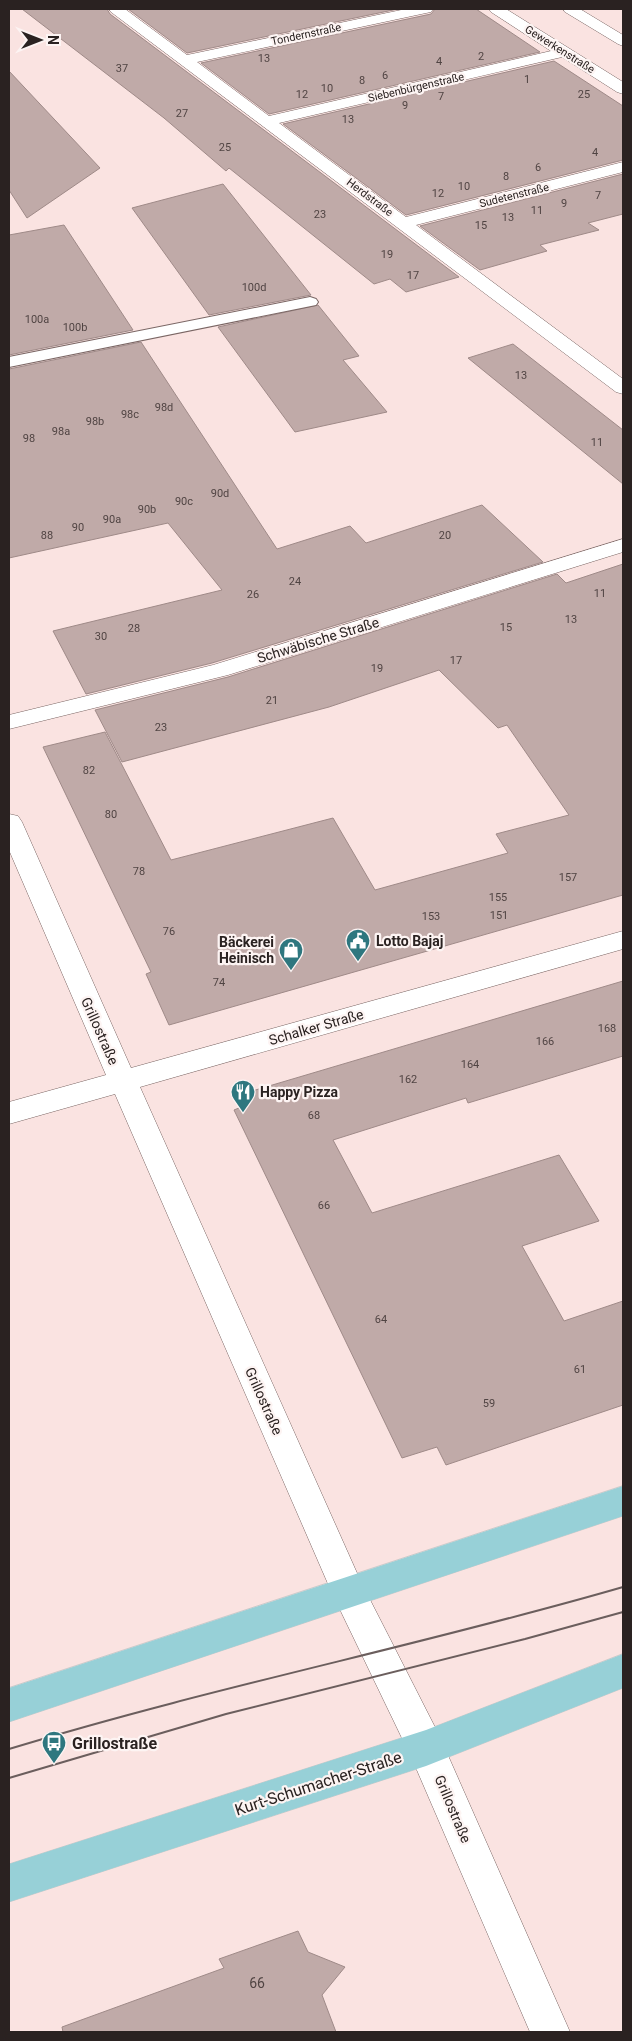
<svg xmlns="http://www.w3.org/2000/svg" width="632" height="2041" font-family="Roboto,sans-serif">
<rect width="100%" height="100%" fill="#fae3e1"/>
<path fill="#c0aaa8" stroke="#9f8a88" d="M22,9h85l3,5 349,263 -53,15 -16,-13 -16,5 -145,-116 -3,3 -62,-53z
M128,9h270l-211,44z
M435,9h41l64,43 -271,62 -68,-51 230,-49z
M554,61l69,45v54l-217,55 -123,-91z
M9,71l91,97 -73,50 -18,-28z
M623,174v40l-35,9 11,7 -59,15 7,6 -67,19 -60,-44z
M223,184l88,111 -102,20 -77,-107z
M64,225l69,105 -124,25v-120z
M318,305l41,51 -16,4 44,52 -92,20 -77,-105z
M141,342l136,207 73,-23 16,17 116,-38 61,57 -331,101 -126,31 -33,-63 169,-41 -54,-67 -159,35v-189z
M513,344l110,86v54l-155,-126z
M623,564v331l-454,130 -23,-51 5,-2 -108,-225 62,-15 66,128 162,-42 42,72 133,-37 -12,-19 73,-19 -62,-90 -9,3 -59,-58 -110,37 -207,55 -27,-52 133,-33 329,-103 9,9z
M623,981v75l-155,47 -2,-5 -133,42 39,73 187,-58 40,66 -77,25 42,75 59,-20v104l-177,60 -9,-18 -35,11 -168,-348 12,-5 -4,-11z
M298,1931l10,21 37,15 -23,28 14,37h-273l-1,-5 162,-59 -5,-9z"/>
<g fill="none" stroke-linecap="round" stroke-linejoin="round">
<defs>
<path id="service" d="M310,297l6,2 2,3 -2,3 -307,62v-10z"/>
<path id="minor" d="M109,9h16l62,46 219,-46h27l-2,3 -5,1 -229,49 72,54 282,-65 -60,-39 -2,-3h17l117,73v12l-6,-2 -55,-35 -283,66 127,94 217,-55v10l-207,53 207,154v15l-7,-2 -505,-380z
M623,539v13l-395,123 -219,54v-14l204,-50z
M9,814l9,2 4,6 109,246 492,-137v18l-483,138 221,495 78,153 131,297h-40l-117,-271 -81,-168 -217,-499 -106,30v-22l97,-27 -97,-225z"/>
<path id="tertiary" d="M563,9h17l43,26v11l-5,-2 -53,-32z"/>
<path id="primary" d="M623,1486v30l-614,206v-34z
M623,1654v34l-197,78 -417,136v-38l417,-134z"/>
</defs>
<use href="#service" stroke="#7a6664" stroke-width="2"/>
<use href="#minor" stroke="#7a6664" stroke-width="1"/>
<use href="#tertiary" stroke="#7a6664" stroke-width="1"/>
<use href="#primary" stroke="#cccaca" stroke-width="1"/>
<use href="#service" fill="#fff" fill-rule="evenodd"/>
<use href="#minor" fill="#fff" fill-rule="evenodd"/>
<use href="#tertiary" fill="#fff" fill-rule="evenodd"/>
<use href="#primary" fill="#97d0d7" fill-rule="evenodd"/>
<path stroke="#6b5e5d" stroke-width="2" d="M9,1749c203,-62 411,-103 614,-162
M9,1778l217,-64 299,-75 98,-27"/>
</g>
<defs>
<symbol id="civic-pin" viewBox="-11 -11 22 30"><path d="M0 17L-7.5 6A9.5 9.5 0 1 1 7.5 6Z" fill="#2e777f" stroke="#fdf4f3"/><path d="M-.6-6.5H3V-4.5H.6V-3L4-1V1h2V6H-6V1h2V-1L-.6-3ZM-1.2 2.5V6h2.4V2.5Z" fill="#fff"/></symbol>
<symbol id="shop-pin" viewBox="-11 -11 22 30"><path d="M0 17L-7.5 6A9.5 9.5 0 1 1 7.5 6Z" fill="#2e777f" stroke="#fdf4f3"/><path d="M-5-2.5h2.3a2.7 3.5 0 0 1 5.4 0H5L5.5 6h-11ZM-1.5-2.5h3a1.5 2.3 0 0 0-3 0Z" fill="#fff"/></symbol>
<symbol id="restaurant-pin" viewBox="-11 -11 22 30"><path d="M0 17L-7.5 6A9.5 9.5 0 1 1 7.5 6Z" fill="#2e777f" stroke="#fdf4f3"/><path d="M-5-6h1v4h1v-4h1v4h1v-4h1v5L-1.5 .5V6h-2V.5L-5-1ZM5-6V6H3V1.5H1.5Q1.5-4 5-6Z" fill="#fff"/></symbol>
<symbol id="bus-pin" viewBox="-11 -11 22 30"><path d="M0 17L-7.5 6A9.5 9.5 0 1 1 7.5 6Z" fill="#2e777f" stroke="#fdf4f3"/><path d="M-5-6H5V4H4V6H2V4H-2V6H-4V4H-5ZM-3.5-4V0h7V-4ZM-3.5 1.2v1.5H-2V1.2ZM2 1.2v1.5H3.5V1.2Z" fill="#fff"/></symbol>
</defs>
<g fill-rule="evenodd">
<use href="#civic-pin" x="344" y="927" width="28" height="38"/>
<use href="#shop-pin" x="277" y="936" width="28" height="38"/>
<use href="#restaurant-pin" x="229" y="1078" width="28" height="38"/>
<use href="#bus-pin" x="40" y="1729" width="28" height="38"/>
</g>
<g text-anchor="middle" stroke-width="4.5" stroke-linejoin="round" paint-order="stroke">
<g font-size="11" fill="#2a2221" stroke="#fdf4f3">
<text transform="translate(306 34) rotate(-12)" y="4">Tondernstraße</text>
<text transform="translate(560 49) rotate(32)" y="4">Gewerkenstraße</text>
<text transform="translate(416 87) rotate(-13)" y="4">Siebenbürgenstraße</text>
<text transform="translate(514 195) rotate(-14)" y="4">Sudetenstraße</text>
<text transform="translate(370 197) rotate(37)" y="4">Herdstraße</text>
</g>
<g font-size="11" fill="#504443">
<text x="481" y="60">2</text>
<text x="264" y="62">13</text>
<text x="439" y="65">4</text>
<text x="122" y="72">37</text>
<text x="385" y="79">6</text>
<text x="527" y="83">1</text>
<text x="362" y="84">8</text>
<text x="327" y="92">10</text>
<text x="302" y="98">12</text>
<text x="584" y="98">25</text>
<text x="441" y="100">7</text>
<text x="405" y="109">9</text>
<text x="182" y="117">27</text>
<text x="348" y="123">13</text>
<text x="225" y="151">25</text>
<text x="595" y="156">4</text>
<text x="538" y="171">6</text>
<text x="506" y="180">8</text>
<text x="464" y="190">10</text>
<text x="438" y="197">12</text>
<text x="598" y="199">7</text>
<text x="564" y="207">9</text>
<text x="537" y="214">11</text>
<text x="320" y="218">23</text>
<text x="508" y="221">13</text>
<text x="481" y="229">15</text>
<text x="387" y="258">19</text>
<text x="413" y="279">17</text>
<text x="254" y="291">100d</text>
<text x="37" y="323">100a</text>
<text x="75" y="331">100b</text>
<text x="521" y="379">13</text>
<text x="164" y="411">98d</text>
<text x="130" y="418">98c</text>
<text x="95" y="425">98b</text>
<text x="61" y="435">98a</text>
<text x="29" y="442">98</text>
<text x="597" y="446">11</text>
<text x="220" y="497">90d</text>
<text x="184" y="505">90c</text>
<text x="147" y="513">90b</text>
<text x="112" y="523">90a</text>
<text x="78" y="531">90</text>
<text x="47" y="539">88</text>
<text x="445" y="539">20</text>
<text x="295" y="585">24</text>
<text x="600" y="597">11</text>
<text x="253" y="598">26</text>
<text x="571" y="623">13</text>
<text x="506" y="631">15</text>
<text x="134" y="632">28</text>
<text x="101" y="640">30</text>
<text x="456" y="664">17</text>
<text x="377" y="672">19</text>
<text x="272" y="704">21</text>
<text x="161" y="731">23</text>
<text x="89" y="774">82</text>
<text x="111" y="818">80</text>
<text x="139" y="875">78</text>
<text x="568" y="881">157</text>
<text x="498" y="901">155</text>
<text x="499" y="919">151</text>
<text x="431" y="920">153</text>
<text x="169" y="935">76</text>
<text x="219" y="986">74</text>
<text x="607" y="1032">168</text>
<text x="545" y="1045">166</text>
<text x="470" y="1068">164</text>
<text x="408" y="1083">162</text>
<text x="314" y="1119">68</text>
<text x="324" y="1209">66</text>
<text x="381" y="1323">64</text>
<text x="580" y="1373">61</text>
<text x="489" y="1407">59</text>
</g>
<g font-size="14" fill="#2a2221" stroke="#fdf4f3">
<text transform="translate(318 640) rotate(-17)" y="5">Schwäbische Straße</text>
<text transform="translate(316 1027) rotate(-16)" y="5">Schalker Straße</text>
<text transform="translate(100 1031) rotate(66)" y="5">Grillostraße</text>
<text transform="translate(264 1401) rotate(66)" y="5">Grillostraße</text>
<text transform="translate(453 1809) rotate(67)" y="5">Grillostraße</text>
</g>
<g font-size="14" font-weight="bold" fill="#2a2221" stroke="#fdf4f3" text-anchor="start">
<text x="376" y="946">Lotto Bajaj</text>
<text x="274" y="947" text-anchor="end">Bäckerei<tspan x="274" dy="16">Heinisch</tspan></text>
<text x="260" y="1097">Happy Pizza</text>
</g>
<g font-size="14" fill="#504443">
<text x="257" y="1988">66</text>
</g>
<g font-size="16" font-weight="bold" fill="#2a2221" stroke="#fdf4f3" text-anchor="start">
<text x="72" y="1749">Grillostraße</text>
</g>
<g font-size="16" fill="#2a2221" stroke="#fdf4f3">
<text transform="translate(318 1783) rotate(-18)" y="6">Kurt-Schumacher-Straße</text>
</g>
</g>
<rect width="632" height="2041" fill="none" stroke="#2a2221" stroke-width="20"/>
<g transform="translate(40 40) rotate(90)" stroke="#fdf4f3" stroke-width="4" paint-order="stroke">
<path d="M0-4L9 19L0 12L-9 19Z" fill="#2a2221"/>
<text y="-8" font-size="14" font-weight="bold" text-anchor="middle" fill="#2a2221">N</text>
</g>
</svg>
